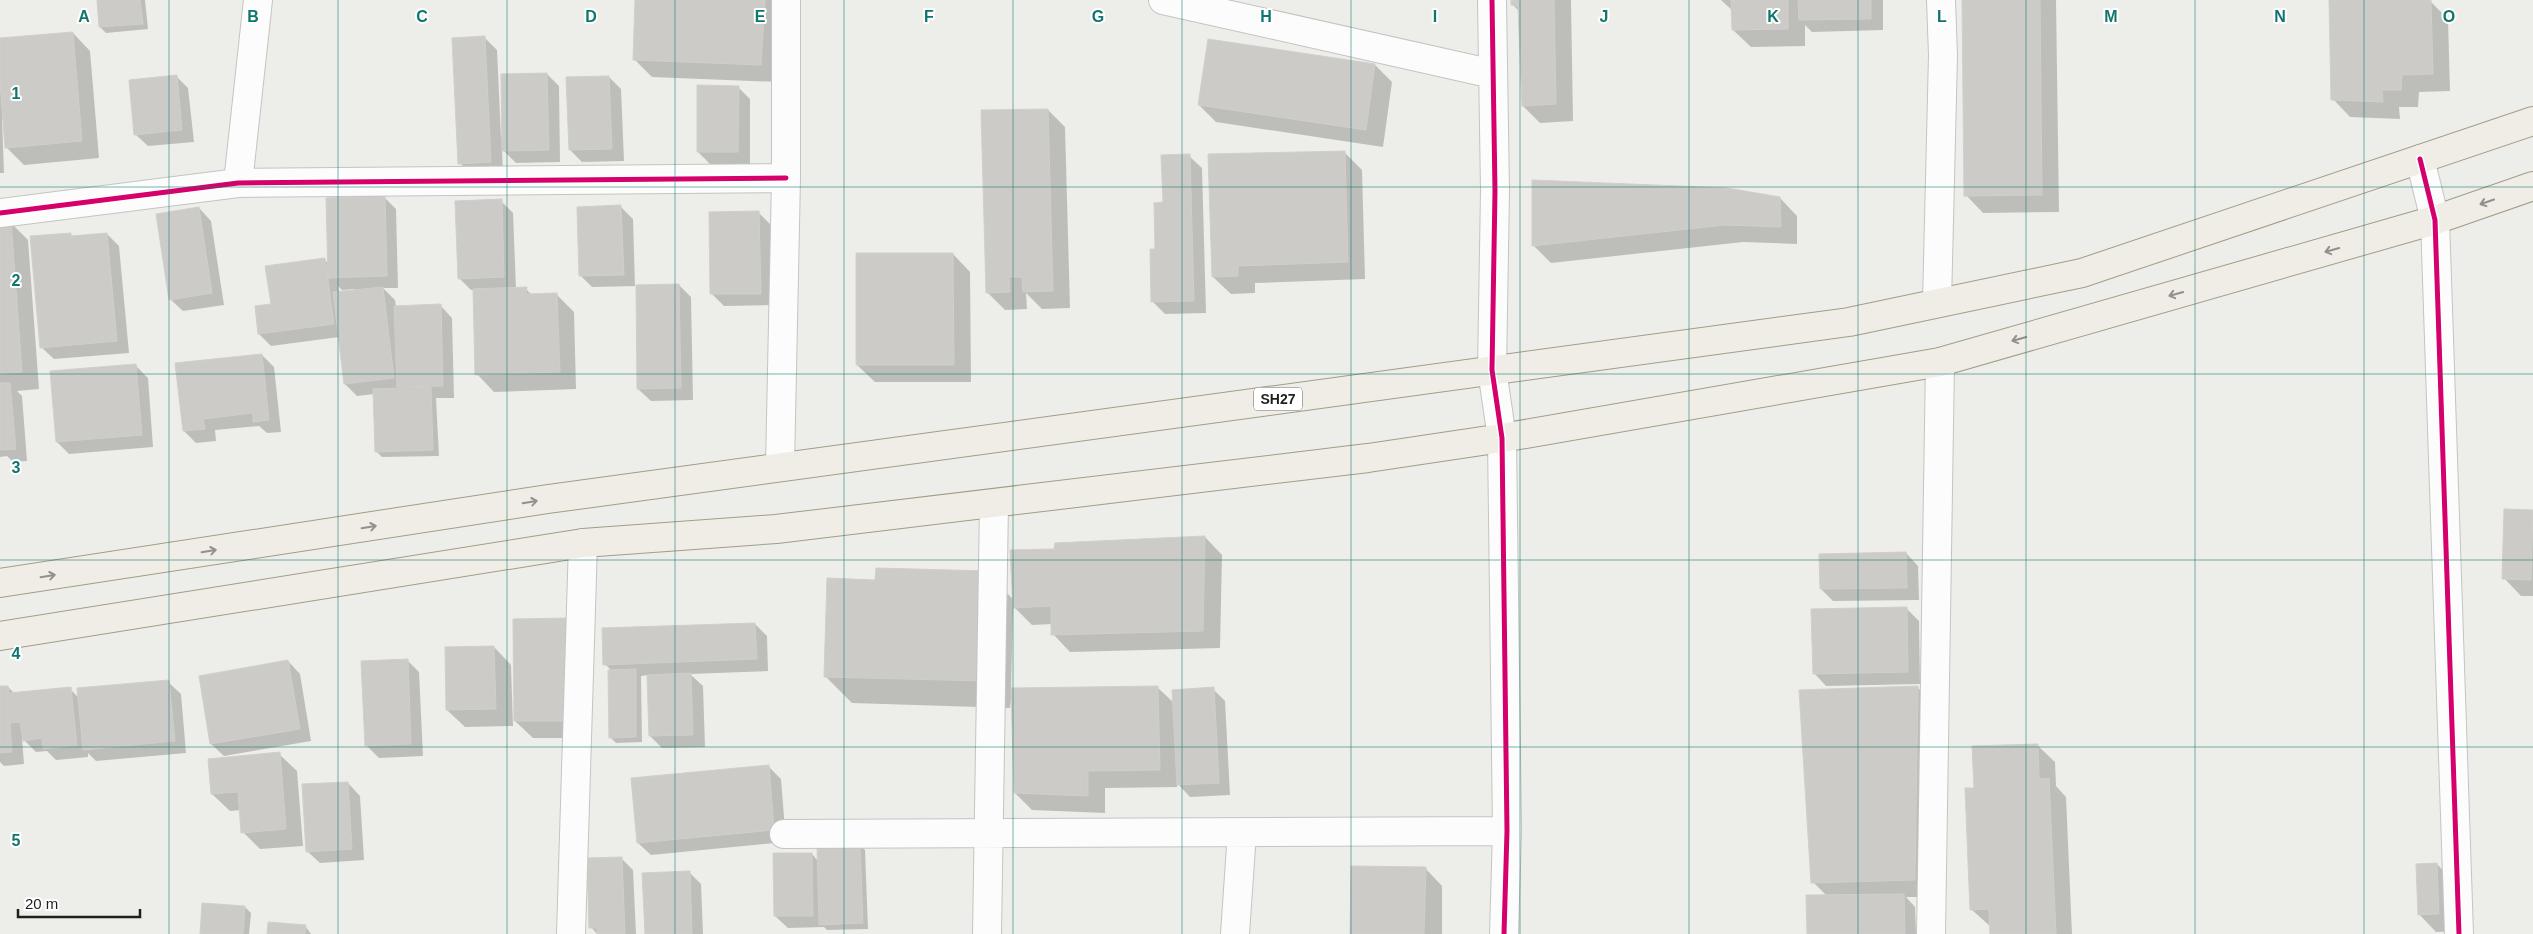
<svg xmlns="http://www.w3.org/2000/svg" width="2533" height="934" font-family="Helvetica,sans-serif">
<rect width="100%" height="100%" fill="#edede9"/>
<path fill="#0003" fill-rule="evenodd" d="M98,0h47l3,29 -42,4 -6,-6z
M637,0h145l-4,82 -126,-5 -18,-18z
M1513,0h58l2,121 -33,2 -17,-17 -3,-94 -7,-7z
M1721,0h162v30l-71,2 -7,-7v21l-54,1 -18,-17v-19z
M1963,0h93l3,212 -76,1 -17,-18z
M2330,0l100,1 18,18 2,72 -31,1 -1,15h-19l1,12 -50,-2 -17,-18z
M73,33l17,18 9,107 -75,7 -18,-18 -2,-29h-2l2,55h-4v-134z
M484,37l13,13 4,87h2l44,-63 12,12 1,76 -44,1 -14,-14 1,25 -31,2 -12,-13z
M1375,65l17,17 -9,65 -167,-25 -17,-17z
M176,76l12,12 6,54 -46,4 -13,-12z
M609,77l12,12 3,72 -42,1 -12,-12z
M738,87l12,12v65h-40l-12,-12z
M1048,110l17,17 5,181 -28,1 -16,-16 1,16 -22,1 -18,-18z
M1344,152l18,18 3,109 -110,4v10l-24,1 -18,-17z
M1189,156l13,12 4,145 -41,1 -12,-12 4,-51 7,-48z
M384,197l12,12 2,79h-15l12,12 1,7 44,-2 12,13 2,80h-18l3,58 -57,1 -6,-6 -2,-57 -17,2 -12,-12 -6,-47 -68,9 -12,-12 13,-29 52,-46 5,5zM338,286l4,4 12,-1v2l-15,2z
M1780,198l17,18v28l-54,-2 -192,21 -17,-17z
M501,201l12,12 3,76h10l7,7 24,-1 17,17 2,77 -82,3 -17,-18 -3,-84h-3l-12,-12z
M621,207l12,12 2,67 44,-1 12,12 2,103 -42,1 -13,-12 -1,-103 -45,1 -12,-12z
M199,208l12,13 13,84 -41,6 -13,-12z
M758,212l13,13 1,80 -48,1 -12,-12z
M0,223h11l17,17 11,149 -22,2 5,5 5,65 -14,1 -6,-6 -7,1z
M107,234l12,12 10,107 -75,6 -13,-12 -9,-109z
M953,254l17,18 1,110h-96l-18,-17z
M262,355l12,12 7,65 -14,1 -8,-7 -44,4 1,11 -20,2 -12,-12z
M136,366l12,12 5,69 -84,7 -12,-12z
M2505,510l28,1v85h-12l-17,-18z
M1205,537l17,18 -2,93 -150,4 -17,-18v-10l-21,1 -19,-19 -2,83 146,-2 17,16 39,-14 12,12 5,94 -40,2 -13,-14v4l-72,1v25l-73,-3 -17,-17 -2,-94h-2l-1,9 -158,-5 -27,-27 52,-95 109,-8 28,27 41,-50z
M1906,553l12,13 1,34 -86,1 -12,-12z
M1907,609l12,12 1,63 -94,2 -12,-13z
M514,620l75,118h-56l-18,-17z
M755,624l12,12 1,35 -78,3 13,12 2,61 -43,1 -12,-12 -2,-61 -7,1 1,66 -26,1 -6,-6v-68l-5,-5z
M494,647l17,18 2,61 -48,1 -18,-17z
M407,660l12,12 4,84 -44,2 -13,-13z
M288,661l12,13 11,67 -87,15 -13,-12z
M168,682l13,12 5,59 -90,8 -8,-8v4l-32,3 -9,-9 -11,1 -14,-14 2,26 -20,2 -4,-4v-74l8,-1 7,7 55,-5 9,9z
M1917,687l18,17 -3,193h-26l9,10 1,27h-108l19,-38 -14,-14z
M2037,745l18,17 1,24 10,11 6,137h-81v-7l-19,-17 4,-121z
M279,754l18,17 6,75 -43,3 -17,-17 -2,-22 -11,1 -18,-17z
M768,766l13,13 5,63 -135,13 -13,-12z
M348,783l12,13 4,64 -44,3 -13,-12z
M859,844l6,6 3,79 -41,1 -3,-3 -36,1 -13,-12 37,-62 6,7z
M621,858l12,12 3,64h-39l-6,-7z
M2437,864l17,18 2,49 -20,1 -17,-18z
M1425,868l17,18v48h-91z
M689,872l12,12 2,50h-57z
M245,907l6,6 -2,21h-48z
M305,926l6,8h-43z"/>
<path fill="#cccbc8" stroke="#d0cfca" d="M97,0h43l3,24 -44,3z
M635,0h130l-4,65 -128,-5z
M1511,0h43l2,104 -34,2 -4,-100 -7,-1z
M1731,0h57v29l-56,1z
M1798,0h73v19l-72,1z
M1962,0h78l2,195 -78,1z
M2329,0h102l2,74 -31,1 -1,15h-19l1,12 -52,-2z
M73,32l9,109 -77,7 -5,-67v-43z
M485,36l6,126 -33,2 -6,-126z
M1208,39l167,25 -9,66 -168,-25z
M547,73l2,77 -47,1 -1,-77z
M177,75l5,55 -48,5 -5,-55z
M609,76l3,73 -43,1 -3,-73z
M697,85l42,1 -1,66h-41z
M1048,109l5,182 -30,1 -1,-15h-13l1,15 -24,1 -5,-183z
M1345,151l3,111 -110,4v10l-26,1 -4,-123z
M1190,154l4,147 -43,1 -1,-53h5l-1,-46 9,-1 -2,-47z
M1532,180l195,8 53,9 1,30 -56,-2 -193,21z
M385,196l2,80 -59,2 -2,-80z
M502,199l2,78 -46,2 -3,-78z
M621,205l3,70 -45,1 -2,-69z
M199,207l13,86 -43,7 -13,-86z
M759,211l2,83h-51l-1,-82z
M11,221l11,151 -22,2v-152z
M71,233v3l36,-3 10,108 -77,7 -10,-112z
M856,253h97l1,112h-98z
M325,258l9,66 -76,10 -3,-28 16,-2 -6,-38z
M679,284l2,104 -44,1 -1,-104z
M383,287l11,91 -50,6 -11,-92z
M527,287l-1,7 31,-1 3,79 -85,3 -2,-86z
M441,304l2,82 -46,1 -3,-81z
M262,354l7,66 -16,2v-9l-50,6 2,10 -22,2 -8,-68z
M136,364l6,71 -86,7 -6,-71z
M0,383h10l6,66 -16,1z
M431,387l2,63 -58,2 -2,-63z
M2504,509l29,1 -2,70 -29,-1z
M1205,536l-2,95 -152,4v-29l-38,2 -3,-58 44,-1 1,-6z
M1906,552l1,36 -87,1 -1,-35z
M876,568l111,3 -3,110 -160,-4 3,-99 48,2z
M1907,607l1,65 -95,2 -2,-65z
M570,618l2,103h-58l-1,-102z
M755,623l2,36 -154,6 -1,-37z
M494,646l2,63 -50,1 -1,-63z
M408,659l3,85 -46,2 -4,-85z
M288,660l12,69 -90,15 -11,-68z
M636,669v68l-27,1 -1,-68z
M691,673l2,62 -44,1 -2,-61z
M169,680l6,61 -92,9 -6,-62z
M0,686h8l1,7 62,-6 6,58 -34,4 -1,-11 -19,3 -3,-19 -10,1 2,29 -12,1z
M1158,686l2,84 -72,1v25l-74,-3 -3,-105z
M1918,686l-3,194 -104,3 -12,-193z
M1214,687l5,96 -42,2 -5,-95z
M2038,744l1,35 10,-1 7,156h-66l-1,-25 -19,1 -5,-122h9l-2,-42z
M280,752l6,77 -45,4 -3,-41 -27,2 -3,-35z
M769,765l5,65 -137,13 -6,-65z
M348,782l4,67 -46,3 -4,-68z
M860,843l3,80 -44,2 -2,-80z
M773,853h39l1,63h-39z
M622,857l3,77h-28v-6h-8l-2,-70z
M2437,863l2,51 -21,1 -2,-51z
M1351,866l75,1 -2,67h-74z
M690,871l2,63h-47l-3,-61z
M1904,894l1,40h-98l-1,-39z
M202,903l43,3 -2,28h-43z
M268,922l38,3 -1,9h-38z"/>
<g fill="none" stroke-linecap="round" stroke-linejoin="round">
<defs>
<path id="street" d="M1163,0l330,74
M1492,0l3,191 -3,179 10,68 5,393 -3,103
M2420,159l15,61 24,714
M238,183l20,-183
M0,213l238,-30 548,-5
M1937,303l6,-248 -2,-55
M780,467l6,-289v-178
M784,834l723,-3
M571,934l12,-391
M987,934l7,-430
M1235,934l7,-102
M1931,934l9,-572"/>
<path id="primary" d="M0,583l548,-84 1301,-177 233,-49 451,-152
M0,636l583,-93 193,-14 592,-71 134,-20 438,-76 495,-142 98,-34"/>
</defs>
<use href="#street" stroke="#c4c4c2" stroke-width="30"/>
<use href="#primary" stroke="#a29d87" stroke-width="30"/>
<use href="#street" stroke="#fcfcfc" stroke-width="28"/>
<use href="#primary" stroke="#f0ede6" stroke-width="28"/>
<defs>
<path id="cycleway" d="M1492,0l3,191 -3,179 10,68 5,393 -3,103
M2420,159l15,61 24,714
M0,213l238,-30 548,-5"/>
</defs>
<use href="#cycleway" stroke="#fff" stroke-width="8"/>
<use href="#cycleway" stroke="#d6006c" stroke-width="5"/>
</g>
<defs><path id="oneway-shaft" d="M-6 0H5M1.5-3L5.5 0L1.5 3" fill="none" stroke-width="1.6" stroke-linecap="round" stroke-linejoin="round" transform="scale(1.25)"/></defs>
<g stroke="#92908c">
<use href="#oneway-shaft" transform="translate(2487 202) rotate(161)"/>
<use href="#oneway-shaft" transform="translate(2332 250) rotate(164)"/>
<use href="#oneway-shaft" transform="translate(2176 294) rotate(164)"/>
<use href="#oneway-shaft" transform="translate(2019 339) rotate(164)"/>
<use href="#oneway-shaft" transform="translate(530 502) rotate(-9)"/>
<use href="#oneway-shaft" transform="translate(369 527) rotate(-9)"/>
<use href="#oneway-shaft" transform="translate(209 551) rotate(-9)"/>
<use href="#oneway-shaft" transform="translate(48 576) rotate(-9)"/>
</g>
<path fill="none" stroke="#0f766e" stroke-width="1" stroke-opacity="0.55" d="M169,0v934M338,0v934M507,0v934M675,0v934M844,0v934M1013,0v934M1182,0v934M1351,0v934M1520,0v934M1689,0v934M1858,0v934M2026,0v934M2195,0v934M2364,0v934M0,187h2533M0,374h2533M0,560h2533M0,747h2533"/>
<g text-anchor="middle" stroke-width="4" stroke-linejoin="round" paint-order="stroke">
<rect fill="#fff" stroke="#626262" stroke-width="1" x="1254" y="387.5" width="48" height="23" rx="4"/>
<g font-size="14" font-weight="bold" fill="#1f1f1f">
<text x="1278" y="404">SH27</text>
</g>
</g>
<g font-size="16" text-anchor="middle" font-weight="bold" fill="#0f766e" stroke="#fff" stroke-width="4" stroke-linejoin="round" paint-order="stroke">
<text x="84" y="22">A</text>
<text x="253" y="22">B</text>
<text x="422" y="22">C</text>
<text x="591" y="22">D</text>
<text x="760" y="22">E</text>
<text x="929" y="22">F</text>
<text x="1098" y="22">G</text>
<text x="1266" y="22">H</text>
<text x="1435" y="22">I</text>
<text x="1604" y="22">J</text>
<text x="1773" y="22">K</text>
<text x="1942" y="22">L</text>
<text x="2111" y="22">M</text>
<text x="2280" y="22">N</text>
<text x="2449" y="22">O</text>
<text x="16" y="99">1</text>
<text x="16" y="286">2</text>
<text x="16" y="473">3</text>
<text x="16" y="659">4</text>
<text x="16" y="846">5</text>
</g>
<path d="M18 909v8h122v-8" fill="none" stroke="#1f1f1f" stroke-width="2.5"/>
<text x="25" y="909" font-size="15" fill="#1f1f1f" stroke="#ffffff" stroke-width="4" paint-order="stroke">20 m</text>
</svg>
